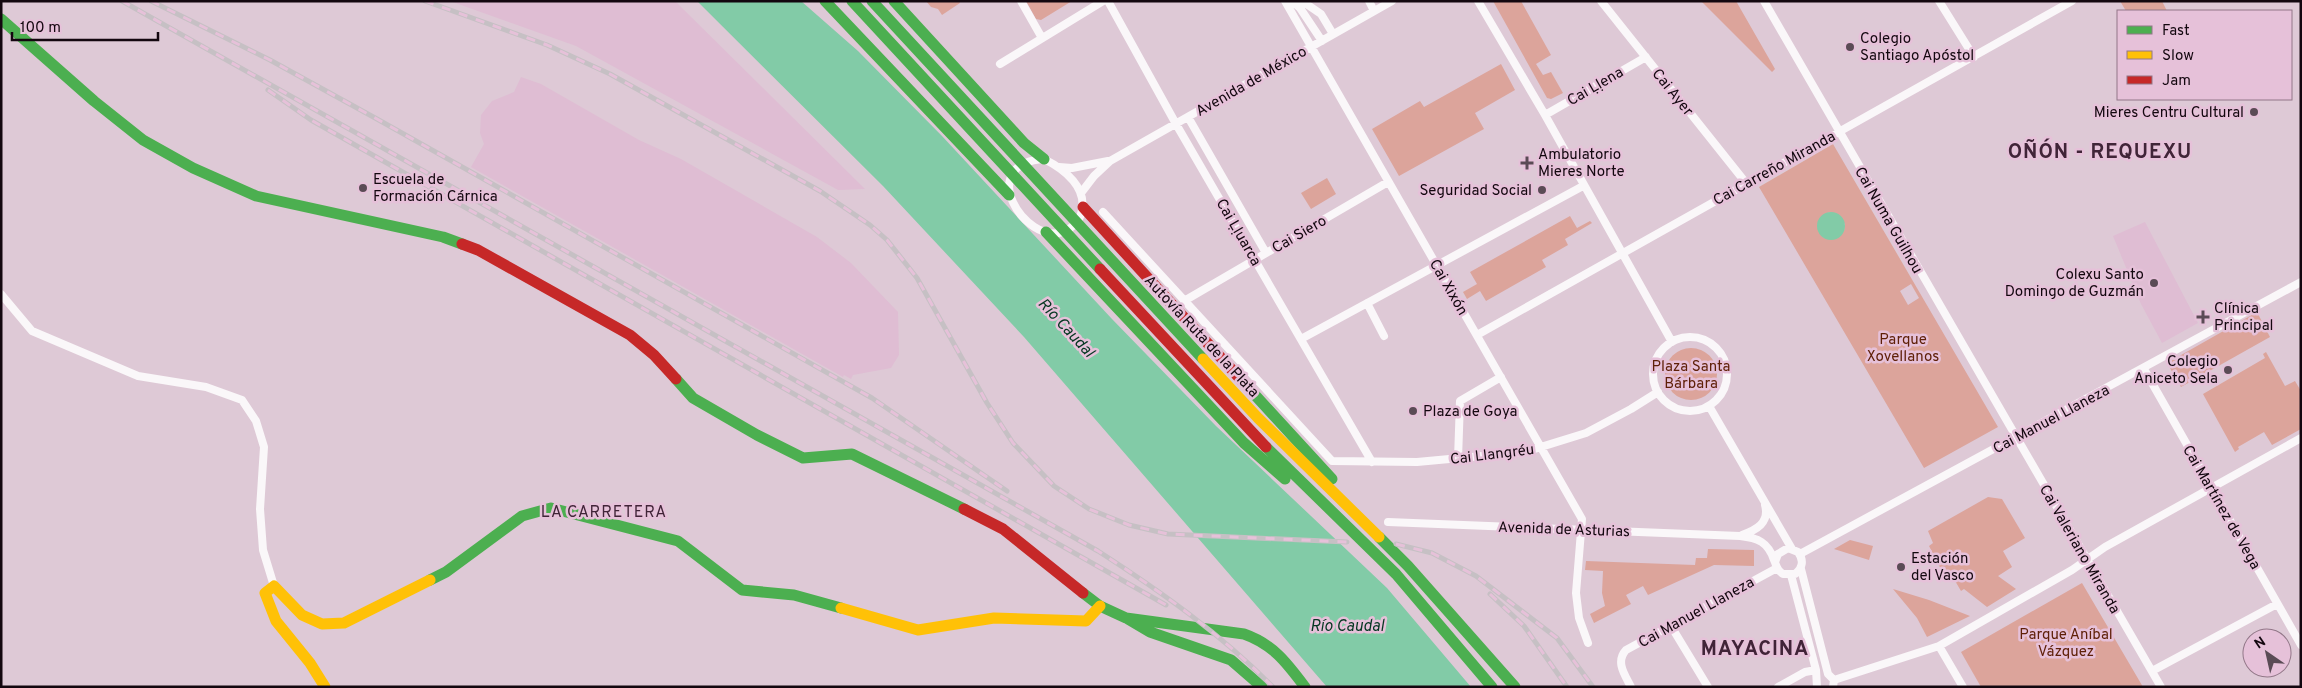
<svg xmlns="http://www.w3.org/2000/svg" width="2302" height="688" font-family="Overpass,sans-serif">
<rect width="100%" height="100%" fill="#dec9d6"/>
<path fill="#dfbdd3" d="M450,1h225l190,188 -27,1 -262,-144z
M521,77l20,7 98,56 42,19 136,78 34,26 47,49 1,43 -8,13 -38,7 -2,4 -7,-4 -1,2 -372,-210 13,-23 -4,-11 1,-18 11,-14 22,-9z
M2145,222l53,101 -36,20 -21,-39 -28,-68z"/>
<path fill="#dca49b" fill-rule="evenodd" d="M926,1h33l1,2 -18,12 -4,-6 -7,-2z
M1026,1h46l-31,19 -5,-1z
M1493,1h28l30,54 -15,9 7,11 8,-3 12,21 -12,6 -4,-1z
M1701,1h35l39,68 -3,3z
M2120,1h42l5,10h-41z
M1501,64l14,26 -40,23 9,16 -85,47 -27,-47 48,-28 4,6z
M1833,144l165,283 -74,41 -165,-281zM1831,212l14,12 -1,7 -20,7c-11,-9 -7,-23 7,-26zM1911,284l8,14 -11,7 -8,-14z
M1327,178l9,16 -25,15 -10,-16z
M1570,216l7,12 13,-7 2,2 -27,16 3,6 -26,15 4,7 -60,34 -6,-10 -13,8 -4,-7 14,-8 -7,-12z
M2257,312l13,25 -89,50 -14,-24z
M1665 374a26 26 0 1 1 52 0a26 26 0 1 1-52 0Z
M2266,352l19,34 10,-5 6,10v38l-29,16 -8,-13 -26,15 1,2 -4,3 -32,-58 62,-36 -2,-4z
M1988,497l14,2 23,39 -22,13 9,16 -14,9 18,13 -29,18 -23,-18 -3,2 -10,-17 -6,3 -16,-31 4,-3 -5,-12z
M1850,540l23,6 -4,14 -35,-11z
M1708,549l46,1v16l-40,-1 -66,30 -5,-9 -17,9 5,9 -37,19 -4,-9 15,-8 -3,-13 1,-22 -18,-1 1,-9 109,4 1,-7h11z
M2082,583l61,104h-162l-20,-35z
M1893,589l36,11 41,16 -43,21 -10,-19z"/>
<path fill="#82cba7" d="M697,1h104l57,50 84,85 170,183 104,107 171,162 84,99h-144l-303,-350 -141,-151z
M1817 226a14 14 0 1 1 28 0a14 14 0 1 1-28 0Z"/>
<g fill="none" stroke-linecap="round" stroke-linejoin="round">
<path stroke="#faf7f9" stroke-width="8" d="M1021,1l21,37
M1108,1l68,123 196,338
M1285,1l297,518 -6,74 3,25 9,25
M1292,1l8,7 22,33
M1302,1l19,13 12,20
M1369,1l5,10
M1478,1l67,114 127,227
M1601,1l145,182
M1764,1l397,686
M1939,1l35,56
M1000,64l103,-63
M1545,115l101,-58
M1188,117l78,136
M1044,159c20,10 45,29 37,55 -2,8 -10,15 -18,18 -38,13 -89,-68 -19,-73z
M1059,167l13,1 36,-7
M1081,193l13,-17 16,-15 282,-160
M1103,212l229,249 85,1 108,-10 61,-19 45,-24 27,-17
M1,294l31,37 106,45 68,11 36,13 14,21 8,26 -4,62 3,41 11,36
M1184,301l204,-119
M1367,303l17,33
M1477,335l595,-334
M1653 374a37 37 0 1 1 74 0a37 37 0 1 1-74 0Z
M1301,339l282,-153
M2144,369l157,276
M1709,406l83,143
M1458,459l2,-58 41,-24
M1388,522l352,14c18,2 28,6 34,24 3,7 3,10 9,14h12c8,-6 9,-14 3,-22l-10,-4 -10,6 -3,8
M1742,535c14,-5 28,-12 23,-30
M1800,554l501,-272
M1801,569l27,105 6,6 -1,7
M1791,575l25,95 1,17
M1671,626l37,61
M1939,646l24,41
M2152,671l125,-67
M1834,680l105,-34 133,-76 33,-23 196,-109
M1631,687c-6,-12 -16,-25 -5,-37l151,-82
M1778,687l27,-15 11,-2"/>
<path stroke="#4caf50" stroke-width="11" d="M825,1l184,194
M852,1l248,268
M872,1l331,358
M894,1l130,142 20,16
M1,19l93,82 49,39 50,28 63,28 187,41 19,7
M1046,232l198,211 41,36
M676,379l17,19 64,37 46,23 49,-4 112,55
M1244,383l88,96
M1266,447l130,127 96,113
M1379,537l29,29 107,121
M430,580l16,-8 76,-56 29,-8 127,33 64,49 52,5 47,13
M1083,593l17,13 26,12 118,16c29,10 43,29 61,53
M1128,619l22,13 81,28 31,27"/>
<path stroke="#ffc107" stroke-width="11" d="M1203,359l55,59 121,119
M841,608l77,22 76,-12 92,3 14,-15
M325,687l-15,-24 -34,-42 -11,-28 9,-7 28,29 20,9 22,-1 86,-43"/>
<path stroke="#c62828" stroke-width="11" d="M1083,207l161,176
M462,244l16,6 152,85 24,20 22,24
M1100,269l166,178
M964,509l39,20 80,64"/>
<defs>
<path id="rail" d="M122,1l976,550c62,40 123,83 175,136
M151,1l119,59 107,59 495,279 135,93
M425,1l122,44 63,29 210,117 50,34 17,15 30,38 70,125 26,40 41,43 35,23 40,16 39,9 179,8
M268,90l43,30 855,485
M1396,544l36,9 44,23 81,62 36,49
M1490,594l34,32 43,61"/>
</defs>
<use href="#rail" stroke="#c6c0c4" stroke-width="5"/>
<use href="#rail" stroke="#e6c1d9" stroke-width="3" stroke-dasharray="9" stroke-linecap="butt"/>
</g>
<g fill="#5a4b55" stroke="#e6c1d9" stroke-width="2">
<circle cx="1850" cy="47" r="5"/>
<circle cx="2254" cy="112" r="5"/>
<path d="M1524.5 155.5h5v5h5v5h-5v5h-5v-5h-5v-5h5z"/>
<circle cx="363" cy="188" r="5"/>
<circle cx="1542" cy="190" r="5"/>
<circle cx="2154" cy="283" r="5"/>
<path d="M2200.5 309.5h5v5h5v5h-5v5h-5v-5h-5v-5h5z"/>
<circle cx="2228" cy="370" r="5"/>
<circle cx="1413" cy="411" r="5"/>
<circle cx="1901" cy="567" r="5"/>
</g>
<g text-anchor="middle" stroke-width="5" stroke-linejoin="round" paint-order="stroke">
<g font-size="15" fill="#13070f" stroke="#e6c1d9" text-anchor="start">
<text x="1860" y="43">Colegio<tspan x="1860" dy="17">Santiago Apóstol</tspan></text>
<text x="2244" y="117" text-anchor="end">Mieres Centru Cultural</text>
<text x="1538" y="159">Ambulatorio<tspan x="1538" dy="17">Mieres Norte</tspan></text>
<text x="373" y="184">Escuela de<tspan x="373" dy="17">Formación Cárnica</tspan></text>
<text x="1532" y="195" text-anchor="end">Seguridad Social</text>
<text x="2144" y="279" text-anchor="end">Colexu Santo<tspan x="2144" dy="17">Domingo de Guzmán</tspan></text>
<text x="2214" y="313">Clínica<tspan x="2214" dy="17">Principal</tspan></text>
<text x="2218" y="366" text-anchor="end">Colegio<tspan x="2218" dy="17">Aniceto Sela</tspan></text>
<text x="1423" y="416">Plaza de Goya</text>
<text x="1911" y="563">Estación<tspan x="1911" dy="17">del Vasco</tspan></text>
</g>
<g font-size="15" fill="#13070f" stroke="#e6c1d9">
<text transform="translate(1251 81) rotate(-30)" y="5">Avenida de México</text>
<text transform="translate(1595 86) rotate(-30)" y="5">Cai Ḷḷena</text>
<text transform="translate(1673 92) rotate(51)" y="5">Cai Ayer</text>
<text transform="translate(1774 168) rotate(-29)" y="5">Cai Carreño Miranda</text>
<text transform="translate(1889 220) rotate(60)" y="5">Cai Numa Guilhou</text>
<text transform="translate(1239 232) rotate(60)" y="5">Cai Ḷḷuarca</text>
<text transform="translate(1299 234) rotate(-30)" y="5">Cai Siero</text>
<text transform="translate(1449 287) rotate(60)" y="5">Cai Xixón</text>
<text transform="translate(1202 336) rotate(47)" y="5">Autovía Ruta de la Plata</text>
<text transform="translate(2051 419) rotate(-28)" y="5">Cai Manuel Llaneza</text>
<text transform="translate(1492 454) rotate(-7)" y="5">Cai Llangréu</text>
<text transform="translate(2222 507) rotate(60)" y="5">Cai Martínez de Vega</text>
<text transform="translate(1564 529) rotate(2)" y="5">Avenida de Asturias</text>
<text transform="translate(2080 549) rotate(60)" y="5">Cai Valeriano Miranda</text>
<text transform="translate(1696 612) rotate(-29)" y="5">Cai Manuel Llaneza</text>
</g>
<g font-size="15" fill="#5f2008" stroke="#e6c1d9">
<text x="1903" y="344">Parque<tspan x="1903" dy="17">Xovellanos</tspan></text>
<text x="1691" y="371">Plaza Santa<tspan x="1691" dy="17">Bárbara</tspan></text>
<text x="2066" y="639">Parque Aníbal<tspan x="2066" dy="17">Vázquez</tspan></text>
</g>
<g font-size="16" font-style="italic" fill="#043721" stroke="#e6c1d9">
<text transform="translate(1067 327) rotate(47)" y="6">Río Caudal</text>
<text x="1347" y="631">Río Caudal</text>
</g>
<g font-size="16" letter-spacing="1" fill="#412438" stroke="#e6c1d9">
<text x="604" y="517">LA CARRETERA</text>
</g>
<g font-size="20" font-weight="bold" letter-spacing="1" fill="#412438" stroke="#e6c1d9">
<text x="2100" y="158">OÑÓN - REQUEXU</text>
<text x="1755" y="655">MAYACINA</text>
</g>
</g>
<rect width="2302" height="688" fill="none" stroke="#13070f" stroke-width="5"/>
<rect x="2117" y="10" width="175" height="90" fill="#e6c1d9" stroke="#927788"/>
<rect x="2127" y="26" width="25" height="8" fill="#4caf50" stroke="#927788"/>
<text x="2162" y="35" font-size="15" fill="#13070f">Fast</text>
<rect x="2127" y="51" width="25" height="8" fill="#ffc107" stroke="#927788"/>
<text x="2162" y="60" font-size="15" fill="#13070f">Slow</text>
<rect x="2127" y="76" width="25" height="8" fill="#c62828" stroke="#927788"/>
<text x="2162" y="85" font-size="15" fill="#13070f">Jam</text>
<g transform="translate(2267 653) rotate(326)"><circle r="24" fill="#e6c1d9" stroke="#927788"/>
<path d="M0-4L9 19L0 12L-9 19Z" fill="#5a4b55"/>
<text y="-8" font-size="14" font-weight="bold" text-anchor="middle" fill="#13070f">N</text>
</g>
<path d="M12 32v8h146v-8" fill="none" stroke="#13070f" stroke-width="2.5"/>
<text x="20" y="32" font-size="15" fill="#13070f" stroke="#e6c1d9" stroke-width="4" paint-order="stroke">100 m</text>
</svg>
